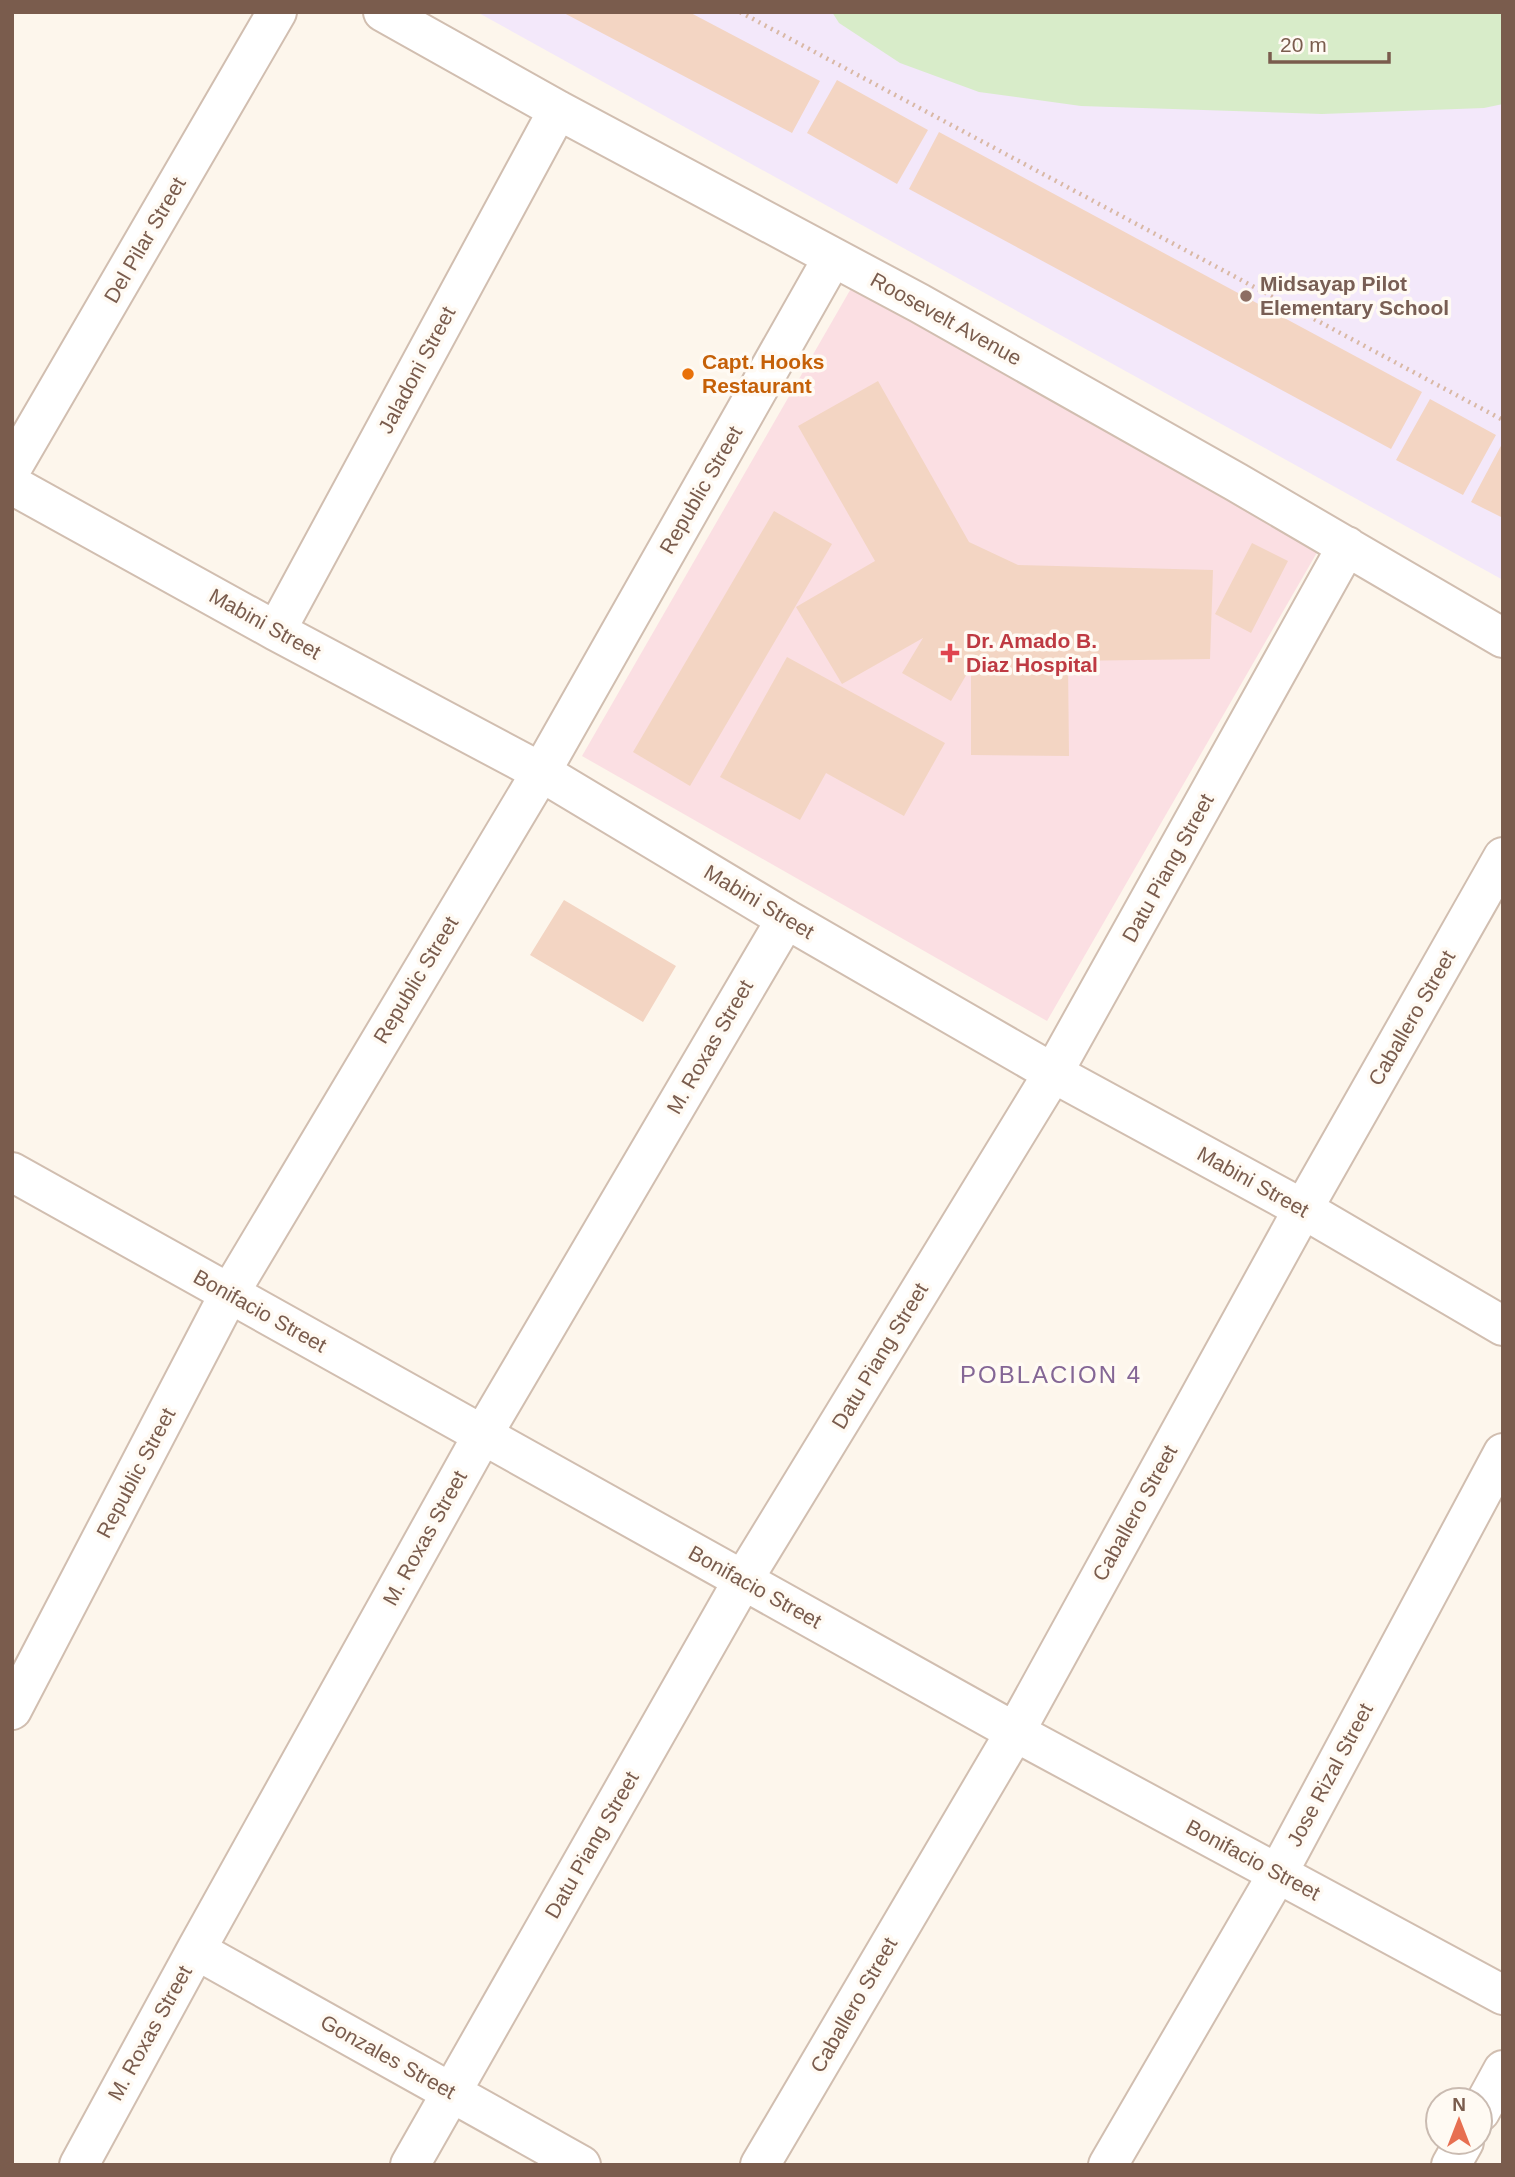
<svg xmlns="http://www.w3.org/2000/svg" width="1515" height="2177" font-family="Helvetica,sans-serif">
<rect width="100%" height="100%" fill="#fdf6ec"/>
<path fill="#f3e8fa" d="M477,12h1026v568z"/>
<path fill="#fbdfe3" d="M853,285l466,264 -272,472 -465,-265z"/>
<path fill="#d8ecc9" d="M832,12h671v92l-19,4 -162,6 -241,-8 -102,-14 -79,-29 -61,-40z"/>
<path fill="#f3d5c3" d="M562,12h127l131,69 -28,52z
M837,80l91,50 -31,54 -90,-51z
M939,132l483,260 -31,57 -482,-260z
M878,381l91,161 49,23 195,5 -3,89 -142,2 1,95 -98,-1v-88l-20,34 -49,-28 21,-35 -81,46 -46,-77 79,-46 -77,-135z
M1430,399l66,36 -33,60 -67,-35z
M1503,442v76l-32,-16z
M774,511l58,33 -142,242 -57,-34z
M1252,543l36,18 -37,72 -36,-19z
M787,657l158,86 -41,73 -78,-43 -26,47 -80,-43z
M564,900l112,66 -33,56 -113,-67z"/>
<g fill="none" stroke-linecap="round" stroke-linejoin="round">
<defs>
<path id="minor" d="M383,12l175,98 361,193 317,179 267,156
M12,468l265,-456
M12,485l264,146 265,141 245,147 267,154 250,136 200,117
M276,631l282,-521
M12,1172l1003,560 488,263
M12,1710l217,-416 312,-522 292,-515
M196,1950l385,215
M1480,2112l23,-42
M79,2165l117,-215 286,-514 304,-517
M410,2165l333,-585 310,-507 294,-527
M760,2165l255,-433 288,-523 200,-352
M1108,2165l170,-292 225,-420
M1451,2165l13,-23"/>
</defs>
<use href="#minor" stroke="#d1beb0" stroke-width="42"/>
<path stroke="#d9b8a5" stroke-width="4.5" stroke-dasharray="2 5" stroke-linecap="butt" d="M740,12l763,408"/>
<use href="#minor" stroke="#fff" stroke-width="38"/>
</g>
<circle fill="#8d6e63" stroke="#fffaf3" stroke-width="2.5" cx="1246" cy="296" r="7"/>
<circle fill="#e8710a" stroke="#fffaf3" stroke-width="2.5" cx="688" cy="374" r="7"/>
<path fill="#e0444e" stroke="#fffaf3" stroke-width="2.5" d="M946.5 642.5h7v7h7v7h-7v7h-7v-7h-7v-7h7z"/>
<g text-anchor="middle" stroke-width="7" stroke-linejoin="round" paint-order="stroke">
<g font-size="21" fill="#7a5c4d" stroke="#fffaf3">
<text transform="translate(145 240) rotate(-60)" y="7">Del Pilar Street</text>
<text transform="translate(946 319) rotate(29)" y="7">Roosevelt Avenue</text>
<text transform="translate(417 370) rotate(-62)" y="7">Jaladoni Street</text>
<text transform="translate(701 490) rotate(-60)" y="7">Republic Street</text>
<text transform="translate(265 624) rotate(29)" y="7">Mabini Street</text>
<text transform="translate(1168 868) rotate(-61)" y="7">Datu Piang Street</text>
<text transform="translate(759 902) rotate(31)" y="7">Mabini Street</text>
<text transform="translate(416 980) rotate(-59)" y="7">Republic Street</text>
<text transform="translate(1412 1018) rotate(-60)" y="7">Caballero Street</text>
<text transform="translate(710 1047) rotate(-60)" y="7">M. Roxas Street</text>
<text transform="translate(1253 1182) rotate(29)" y="7">Mabini Street</text>
<text transform="translate(260 1311) rotate(29)" y="7">Bonifacio Street</text>
<text transform="translate(880 1356) rotate(-59)" y="7">Datu Piang Street</text>
<text transform="translate(136 1473) rotate(-62)" y="7">Republic Street</text>
<text transform="translate(1135 1513) rotate(-61)" y="7">Caballero Street</text>
<text transform="translate(425 1538) rotate(-61)" y="7">M. Roxas Street</text>
<text transform="translate(755 1587) rotate(29)" y="7">Bonifacio Street</text>
<text transform="translate(1330 1775) rotate(-62)" y="7">Jose Rizal Street</text>
<text transform="translate(592 1845) rotate(-60)" y="7">Datu Piang Street</text>
<text transform="translate(1253 1860) rotate(28)" y="7">Bonifacio Street</text>
<text transform="translate(854 2005) rotate(-60)" y="7">Caballero Street</text>
<text transform="translate(150 2033) rotate(-61)" y="7">M. Roxas Street</text>
<text transform="translate(388 2057) rotate(29)" y="7">Gonzales Street</text>
</g>
<g font-size="21" font-weight="bold" fill="#785e54" stroke="#fffaf3" text-anchor="start">
<text x="1260" y="291">Midsayap Pilot<tspan x="1260" dy="24">Elementary School</tspan></text>
</g>
<g font-size="21" font-weight="bold" fill="#c56008" stroke="#fffaf3" text-anchor="start">
<text x="702" y="369">Capt. Hooks<tspan x="702" dy="24">Restaurant</tspan></text>
</g>
<g font-size="21" font-weight="bold" fill="#be3a42" stroke="#fffaf3" text-anchor="start">
<text x="966" y="648">Dr. Amado B.<tspan x="966" dy="24">Diaz Hospital</tspan></text>
</g>
<g font-size="24" letter-spacing="2" fill="#846695" stroke="#fffaf3">
<text x="1051" y="1383">POBLACION 4</text>
</g>
</g>
<rect width="1515" height="2177" fill="none" stroke="#7a5c4d" stroke-width="28"/>
<g transform="translate(1459 2121)"><circle r="33" fill="#fffaf3" stroke="#cabbb1" stroke-width="2"/>
<path d="M0-5L12 26L0 18L-12 26Z" fill="#e76f51"/>
<text y="-10" font-size="19" font-weight="bold" text-anchor="middle" fill="#7a5c4d">N</text>
</g>
<path d="M1270 52v10h119v-10" fill="none" stroke="#7a5c4d" stroke-width="3.5"/>
<text x="1280" y="52" font-size="21" fill="#7a5c4d" stroke="#fffaf3" stroke-width="5" paint-order="stroke">20 m</text>
</svg>
